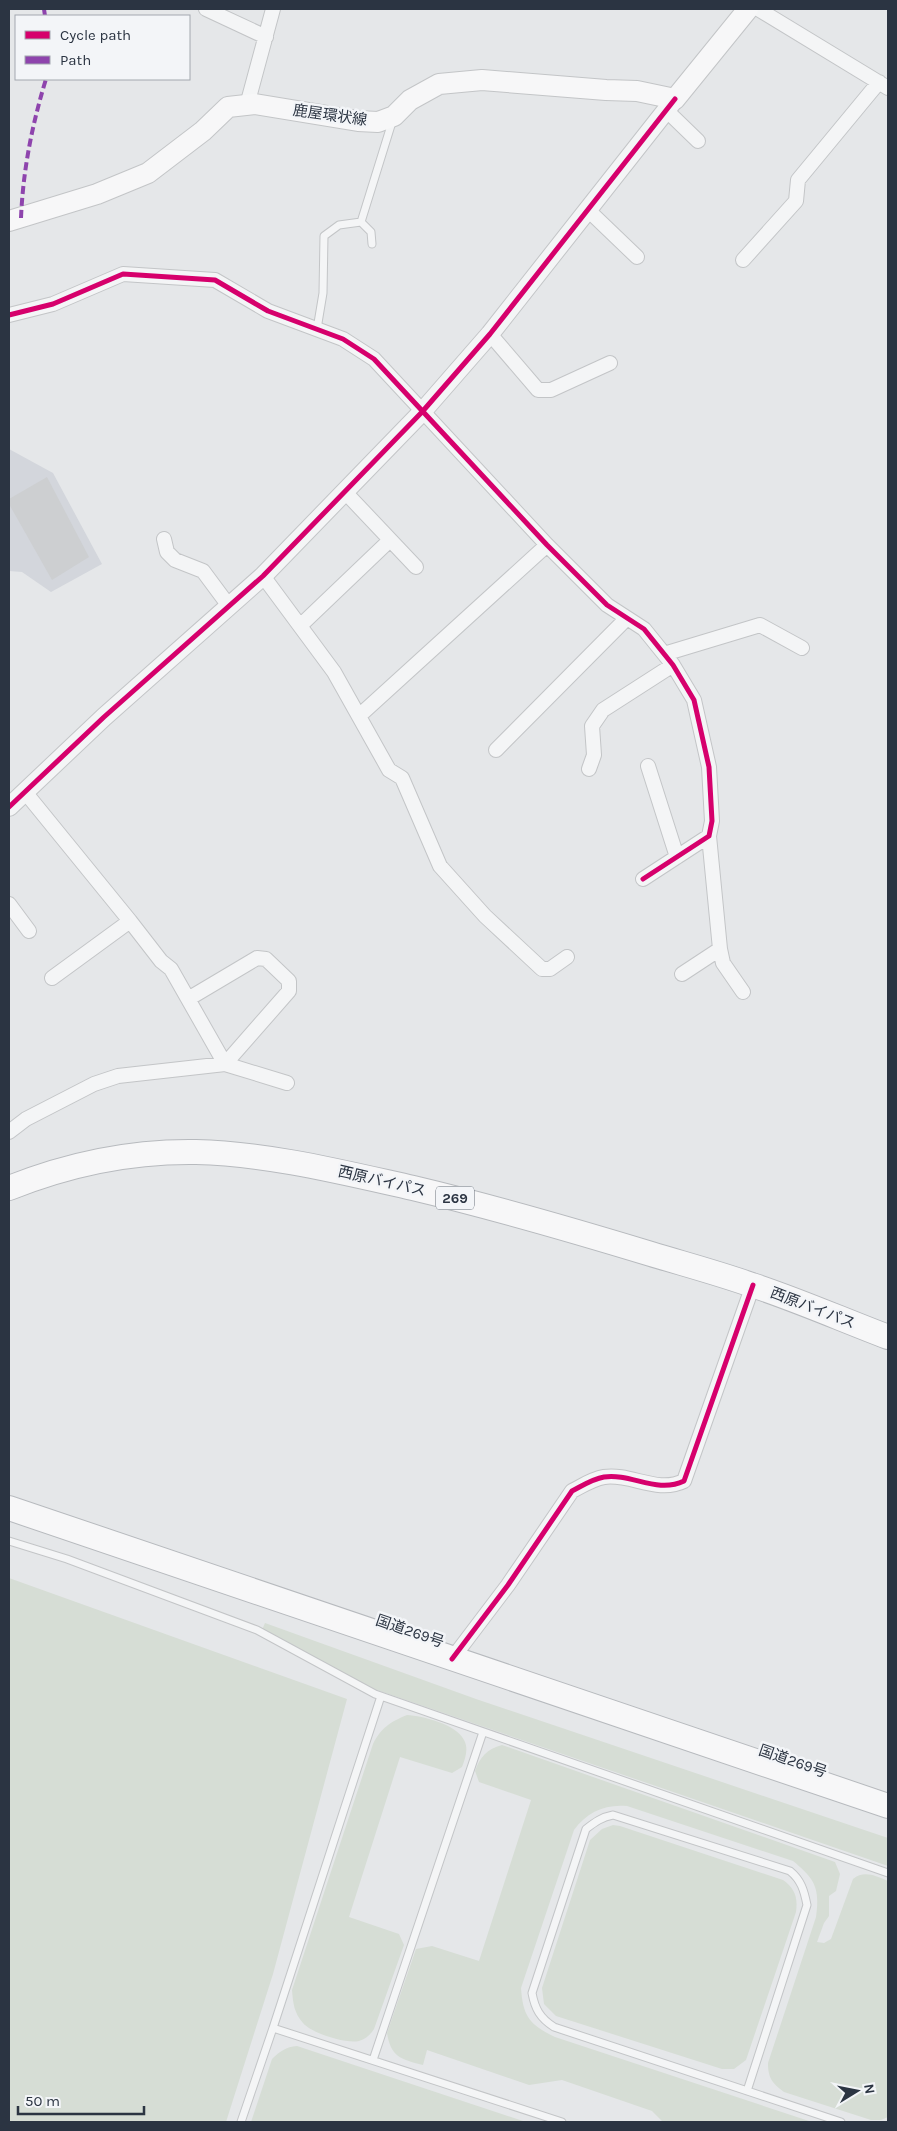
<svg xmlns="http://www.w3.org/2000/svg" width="897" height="2131" font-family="Karla,'Noto Sans JP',sans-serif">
  <rect width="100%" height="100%" fill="#e5e7e9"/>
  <!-- built -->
  <path fill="#d3d6dc" d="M9,449L53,473L102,564L51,592L22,572L9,571Z"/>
  <!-- green -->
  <path fill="#d6ddd5" d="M9,1578L347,1699L273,1974L226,2122H9Z
    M265,1623L476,1699L888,1838V1866L371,1688L262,1630Z
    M407,1715C423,1716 456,1724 464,1740C469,1749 465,1759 462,1767L452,1773L400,1757L349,1917L399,1934L404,1945L374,2029C370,2035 366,2039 359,2041C346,2044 311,2033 303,2023C294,2013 293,2003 292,1990L373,1744C381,1728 390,1722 407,1715Z
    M502,1745L835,1862L840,1874L836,1891L829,1896V1916L824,1923L817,1942L824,1943L831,1939L853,1879C864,1870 876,1876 888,1881V2117L881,2120H871L784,2092C772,2083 768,2078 768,2063L816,1917C820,1888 815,1879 793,1861L627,1806C605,1804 587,1812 574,1830L521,1988C523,2017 530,2025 555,2037L812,2122H663L652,2111L562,2080L529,2085L427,2050L423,2065C400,2059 391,2057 387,2033L416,1949L432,1946L479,1961L531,1800L479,1782L475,1771C480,1757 487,1749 502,1745Z
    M613,1825L620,1826L783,1880C795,1888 798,1898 796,1912L746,2060L734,2069H722L556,2016L544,2004L542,1988L590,1840L602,1829Z
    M297,2046L526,2122H251L272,2059C280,2051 286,2047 297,2046Z"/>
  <!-- building -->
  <path fill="#cdcfd1" d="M47,477L89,557L52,580L9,504V499Z"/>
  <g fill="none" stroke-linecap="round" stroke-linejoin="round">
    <!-- service casing -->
    <g stroke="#c3c5c7" stroke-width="9">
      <path id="service" d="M361,222L371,232L372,244
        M317,329L323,293L324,236L339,225L361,222L393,119
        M9,1541L67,1559L257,1630L375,1694L888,1873
        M381,1696L273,2028L562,2122
        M373,2060L483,1732
        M747,2091L807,1905C804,1890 801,1880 790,1871L613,1815C602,1817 595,1822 586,1829L532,1993C535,2009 540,2018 554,2027L841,2122
        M241,2122L273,2028"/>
    </g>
    <!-- minor casing -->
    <g stroke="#c3c5c7" stroke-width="16">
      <path id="minor" d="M206,9L266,37
        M758,9L888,88
        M247,105L273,9
        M666,110L698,141
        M588,210L637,257
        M743,260L796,201L798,180L879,82
        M9,315L53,304L123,274L215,280L268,311L343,339L374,359L547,545L607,605L644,629L673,665L694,700L709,767L712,821L709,836L643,879
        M490,334L538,390H551L610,363
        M345,492L416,567
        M164,539L167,552L175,560L203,571L229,606
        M263,576L334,672L389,770L402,778L440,866L485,916L542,969H550L567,957
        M300,626L390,540
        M664,654L760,625L802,648
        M359,716L547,545
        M496,750L627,618
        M648,766L677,857
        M589,769L594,755L592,726L603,710L673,665
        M25,792L130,921L52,978
        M9,904L29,931
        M130,921L161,961L171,969L225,1064L289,991V981L266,959L257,958L188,999
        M720,949L723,963L743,992
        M682,974L720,949L709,836
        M9,1132L26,1119L94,1084L118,1076L225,1064L287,1083
        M452,1659L508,1585L572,1491C582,1486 592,1479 604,1477C631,1473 657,1494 684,1481L753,1285"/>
    </g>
    <!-- tertiary casing -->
    <g stroke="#c3c5c7" stroke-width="20">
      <path id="tertiary" d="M9,807L104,717L263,576L422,412L490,334L675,99"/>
    </g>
    <!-- secondary casing -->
    <g stroke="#c3c5c7" stroke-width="22">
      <path id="secondary" d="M9,221L97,194L148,173L203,131L228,107L255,104L358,121L378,122L394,116L410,100L439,84L482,80L606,90L637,91L675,99L748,9"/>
    </g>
    <!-- trunk casing -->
    <g stroke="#b7babe" stroke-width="26">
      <path id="trunk" d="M9,1188C69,1164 132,1151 196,1152C270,1154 341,1172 413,1188C493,1207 572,1230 651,1254C684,1264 718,1273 752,1285C798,1300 843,1320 888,1337
        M9,1508L888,1806"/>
    </g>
    <!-- service -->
    <use href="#service" stroke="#f4f5f6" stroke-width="7"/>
    <!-- minor -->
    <use href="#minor" stroke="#f4f5f6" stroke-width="14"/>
    <!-- tertiary -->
    <use href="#tertiary" stroke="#f4f5f6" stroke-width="18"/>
    <!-- secondary -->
    <use href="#secondary" stroke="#f7f7f8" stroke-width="20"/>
    <!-- trunk -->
    <use href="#trunk" stroke="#f7f7f8" stroke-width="24"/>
    <!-- quiet -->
    <path stroke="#8e44ad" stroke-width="4" stroke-dasharray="8 4" stroke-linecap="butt" d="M44,9L45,16
      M21,218C23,170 32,125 46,79"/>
    <!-- cycleway casing -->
    <g stroke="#f3f5f8" stroke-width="8">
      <path id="cycleway" d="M9,315L53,304L123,274L215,280L268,311L343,339L374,359L547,545L607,605L644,629L673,665L694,700L709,767L712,821L709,836L643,879
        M9,807L104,717L263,576L422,412L490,334L675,99
        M452,1659L508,1585L572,1491C582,1486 592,1479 604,1477C631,1473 657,1494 684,1481L753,1285"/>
    </g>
    <!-- cycleway -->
    <use href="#cycleway" stroke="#d6006c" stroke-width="5"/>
  </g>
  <g text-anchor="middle" stroke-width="5" stroke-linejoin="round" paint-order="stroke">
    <!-- shield labels -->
    <rect fill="#f3f5f8" stroke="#676e79" stroke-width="1" x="436" y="1186.5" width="38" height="23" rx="4"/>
    <g font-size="14" font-weight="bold" fill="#2b3442">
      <text x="455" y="1203">269</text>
    </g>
    <!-- street labels -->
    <g font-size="15" fill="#2b3442" stroke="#f3f5f8">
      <text transform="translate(330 115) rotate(8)" y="5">鹿屋環状線</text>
      <text transform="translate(382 1181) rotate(13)" y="5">西原バイパス</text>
      <text transform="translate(813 1308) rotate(21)" y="5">西原バイパス</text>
      <text transform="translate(410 1631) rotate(19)" y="5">国道269号</text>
      <text transform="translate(793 1761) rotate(19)" y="5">国道269号</text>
    </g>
  </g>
  <!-- border -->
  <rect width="897" height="2131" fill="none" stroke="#2b3442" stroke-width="20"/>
  <!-- legend -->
  <rect x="15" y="15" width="175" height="65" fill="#f3f5f8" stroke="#a3a8af"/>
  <rect x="25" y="31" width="25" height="8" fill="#d6006c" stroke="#a3a8af"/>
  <text x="60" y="40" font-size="15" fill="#2b3442">Cycle path</text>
  <rect x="25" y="56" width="25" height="8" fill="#8e44ad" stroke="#a3a8af"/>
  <text x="60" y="65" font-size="15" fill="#2b3442">Path</text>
  <!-- north arrow -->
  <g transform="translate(857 2091) rotate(80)" stroke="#f3f5f8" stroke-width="4" paint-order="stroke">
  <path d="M0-4L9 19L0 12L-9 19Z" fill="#2b3442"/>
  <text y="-8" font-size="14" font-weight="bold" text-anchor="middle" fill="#2b3442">N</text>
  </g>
  <!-- scale -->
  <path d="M18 2106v8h126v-8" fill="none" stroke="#2b3442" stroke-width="2.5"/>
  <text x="25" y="2106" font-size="15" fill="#2b3442" stroke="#f3f5f8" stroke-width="4" paint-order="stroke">50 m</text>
</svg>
